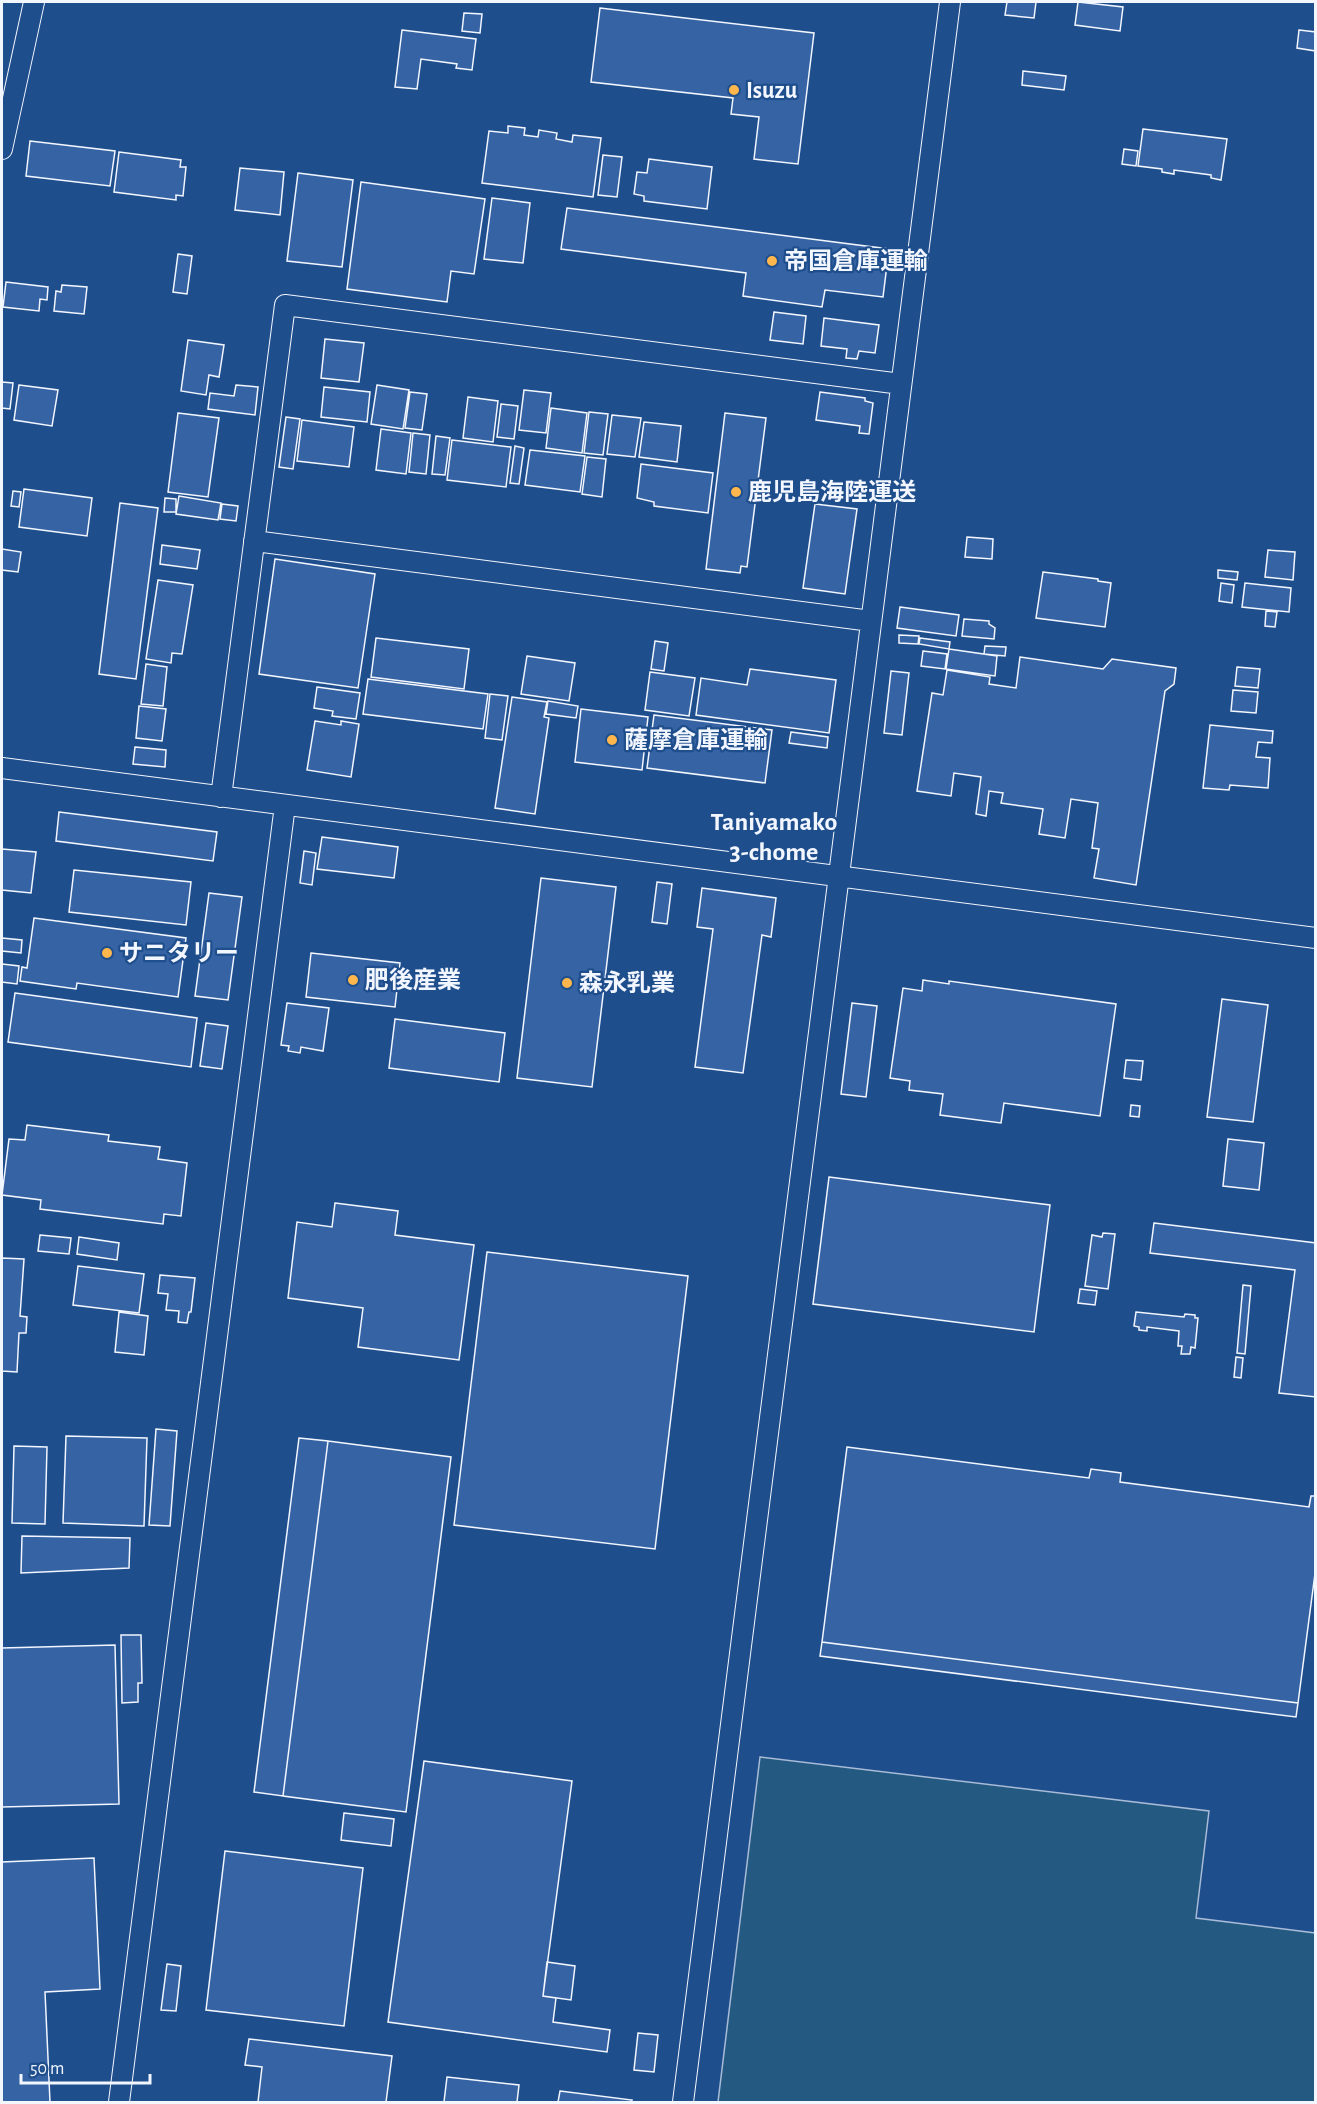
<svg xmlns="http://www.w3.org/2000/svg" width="1317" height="2104" font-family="'Alegreya Sans','Noto Sans JP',sans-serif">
  <rect width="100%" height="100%" fill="#1f4e8c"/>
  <!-- green -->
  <path fill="#245a82" stroke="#a8bbd7" stroke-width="1.5" d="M760,1757L1209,1811L1196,1918L1315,1933V2102H718Z"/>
  <!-- building -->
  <path fill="#3563a3" stroke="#f2f6ff" stroke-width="1.5" d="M1007,2H1036L1034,18L1005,15Z
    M1078,2L1123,7L1120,31L1075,25Z
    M600,8L814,33L798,164L754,159L759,117L731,114L733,98L591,82Z
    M464,13L482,14L480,33L462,31Z
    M402,30L476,39L472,70L456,68L457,64L421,59L417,89L395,87Z
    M1299,30L1316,32V51L1297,48Z
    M1023,71L1066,76L1064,90L1022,85Z
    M508,126L525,128L524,135L538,137L539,130L557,133L556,139L572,142L573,135L601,138L593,197L482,183L489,131L508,133Z
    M1143,129L1227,139L1221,180L1211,178V175L1174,170V174L1162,172V169L1138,166Z
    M30,141L115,151L110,186L26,176Z
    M1124,149L1138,151L1136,166L1122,164Z
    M119,152L181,160L180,167H186L183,196L176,195V200L114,192Z
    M603,155L622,157L617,197L598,195Z
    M649,159L712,167L707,209L644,201V196L634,194L637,172L647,173Z
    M240,168L284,172L280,215L235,210Z
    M298,173L353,180L342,267L287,261Z
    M361,182L485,199L474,274L451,271L447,302L347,289Z
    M492,198L530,203L523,263L484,259Z
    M567,208L889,249L883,297L825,290L822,307L743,296L746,273L561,249Z
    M178,254L192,256L187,294L173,292Z
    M6,282L48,287L47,300L40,299L39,311L3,307Z
    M62,285L87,287L84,314L54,311L56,291L61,292Z
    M774,312L806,316L803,344L770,340Z
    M824,318L879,325L875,353L859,351L857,359L846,358L847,349L821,346Z
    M325,339L364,343L359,382L321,378Z
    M188,340L224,345L219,377L209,375L206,395L181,391Z
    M2,382L13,383L10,409L2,408Z
    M19,385L58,390L52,426L14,420Z
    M236,385L258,387L255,415L208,409L210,393L234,396Z
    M377,385L409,390L403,429L371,424Z
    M324,387L370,392L367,422L321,417Z
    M524,390L551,393L546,433L519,430Z
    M410,392L427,394L422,430L405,428Z
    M820,392L865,398V401L873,403L869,434L859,433L860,426L816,420Z
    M468,397L498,401L493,442L463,438Z
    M501,404L518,406L514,439L497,437Z
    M551,408L587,413L582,453L546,448Z
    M589,412L608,414L603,455L584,453Z
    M178,413L219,418L208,497L168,492Z
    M725,413L766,418L747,567L741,566L740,573L706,569Z
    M612,415L641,418L635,457L607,454Z
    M286,417L300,419L293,469L279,467Z
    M302,420L354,427L349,467L297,461Z
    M644,422L681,426L677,462L639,457Z
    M381,429L411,433L406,474L376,470Z
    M413,433L430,435L426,474L409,472Z
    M436,436L450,438L445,475L432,474Z
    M452,440L511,447L506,487L447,480Z
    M515,446L524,448L519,484L510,483Z
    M530,450L585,456L580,492L525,485Z
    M587,457L606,459L602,497L582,494Z
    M641,464L713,473L708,513L654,506V502L637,498Z
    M24,489L92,498L87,536L19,527Z
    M13,491L21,492L19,507L11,506Z
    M179,496L221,503L218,520L176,514Z
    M165,498L176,499V512H164Z
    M120,503L158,508L136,679L99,674Z
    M222,504L238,506L236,521L220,519Z
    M815,504L857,509L845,594L803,588Z
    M967,537L993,539L992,559L965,557Z
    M162,545L200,550L197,569L160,564Z
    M2,549L21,552L18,572L2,570Z
    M1268,550L1295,552L1293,580L1265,577Z
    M275,559L375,574L358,688L259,674Z
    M1218,570L1238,572L1237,580L1218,578Z
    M1043,572L1098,579V581L1111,583L1105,627L1036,618Z
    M158,580L193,585L182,654L172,653L171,663L146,659Z
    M1221,583L1234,585L1232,603L1219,601Z
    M1245,583L1291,588L1289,612L1242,607Z
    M900,607L959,615L956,636L897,628Z
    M1266,611L1277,612L1275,627L1265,626Z
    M964,619L989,621V624L995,628L994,639L962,636Z
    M899,635L919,636L918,644L899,643Z
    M376,638L469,649L464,689L371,677Z
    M920,638L950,642L949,649L919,644Z
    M655,641L668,643L664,671L651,669Z
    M985,646L1006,647L1005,656L984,654Z
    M949,649L997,656L995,676L946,669Z
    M923,651L947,654L945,669L921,666Z
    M527,656L575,663L569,701L521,694Z
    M1020,657L1103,669L1112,659L1176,668L1174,684L1165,691L1136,885L1094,878L1099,849L1092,848L1098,803L1071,799L1065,838L1039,834L1043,809L1001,803L1003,793L989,791L986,816L976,814L981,777L954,773L951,796L917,791L932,693L943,695L947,670L990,677L989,684L1016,688Z
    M146,664L167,667L163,706L141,704Z
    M1237,667L1260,669L1258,688L1235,686Z
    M750,669L836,680L829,733L696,715L701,678L747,685Z
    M891,671L909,673L902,735L884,733Z
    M650,672L695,678L689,716L645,710Z
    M368,679L488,694L483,729L363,714Z
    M317,687L360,693L356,719L332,716L333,711L314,708Z
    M1233,690L1258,692L1256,713L1231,711Z
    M490,694L508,696L502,740L485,738Z
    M512,697L547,702L544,717L549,718L535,814L495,808Z
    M548,701L578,706L576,718L546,714Z
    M139,706L166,709L162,741L136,738Z
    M581,709L648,717L642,770L575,762Z
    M654,715L772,730L765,783L647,768Z
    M315,721L341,725V721L359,724L351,777L307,770Z
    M1210,725L1273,731L1272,743L1258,742L1256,757L1270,758L1268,788L1230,785L1229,790L1203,788Z
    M791,732L828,737L827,748L789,743Z
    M135,747L166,750L165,767L133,764Z
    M59,812L217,832L213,861L56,841Z
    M322,837L398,847L394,878L317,869Z
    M2,849L36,852L31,893L2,890Z
    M304,851L316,853L312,885L300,883Z
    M74,870L191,882L186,925L69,912Z
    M541,878L616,887L592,1087L517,1078Z
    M657,882L672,884L667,924L652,922Z
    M702,888L776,898L771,937L762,935L743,1073L695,1067L713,929L697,927Z
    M209,893L242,897L228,1000L195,996Z
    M34,918L186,938L178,997L77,983L76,989L20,981L22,967L27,968Z
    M2,938L22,940L21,953L2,951Z
    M311,953L400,963L395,1007L306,997Z
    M2,964L19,966L17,984L2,982Z
    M923,980L949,984V981L1116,1004L1100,1116L1004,1103L1001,1123L940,1115L943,1094L909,1090L910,1081L890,1078L903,988L922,991Z
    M15,993L197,1018L191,1067L8,1042Z
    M1222,999L1268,1005L1253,1122L1207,1117Z
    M287,1003L329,1008L323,1051L301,1047L300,1053L288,1051L289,1046L281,1045Z
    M852,1003L877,1006L866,1097L841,1094Z
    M395,1019L505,1033L499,1082L389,1068Z
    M206,1023L228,1026L222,1069L200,1066Z
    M1126,1060L1143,1061L1141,1080L1124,1078Z
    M1131,1105L1140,1106L1139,1117L1130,1116Z
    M27,1125L109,1135L108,1141L160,1147L158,1159L187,1163L181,1216L164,1214L163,1224L40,1209L41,1200L2,1195L9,1139L25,1140Z
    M1228,1139L1264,1143L1259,1190L1223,1186Z
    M829,1177L1050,1205L1034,1332L813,1304Z
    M335,1203L398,1211L395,1235L474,1245L459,1360L358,1347L363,1308L288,1298L297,1222L332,1227Z
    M1154,1223L1316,1243V1397L1279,1393L1295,1270L1150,1253Z
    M1103,1233L1115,1234L1108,1289L1085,1286L1092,1235L1102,1237Z
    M40,1235L71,1238L69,1254L38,1251Z
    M79,1237L119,1243L117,1260L77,1254Z
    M487,1252L688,1276L655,1549L454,1525Z
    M2,1258L24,1259L20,1316L27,1317L26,1333H19L17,1372L2,1371Z
    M78,1266L144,1274L139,1313L73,1305Z
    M160,1275L195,1278L191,1312H189L187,1323L178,1322L179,1311L166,1310L168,1294L158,1293Z
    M1243,1285L1251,1286L1245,1354L1237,1353Z
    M1080,1289L1097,1291L1095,1305L1078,1303Z
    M119,1312L148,1316L144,1355L115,1352Z
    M1136,1312L1184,1317L1185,1314L1195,1315V1318H1198L1195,1348L1191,1347L1190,1354H1181L1182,1346H1178L1179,1331L1147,1327V1331L1139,1330V1327L1134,1326Z
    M1236,1357L1243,1358L1241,1378L1234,1377Z
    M156,1429L177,1431L170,1526L149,1525Z
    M66,1436L147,1438L144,1526L63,1523Z
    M299,1438L328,1441L283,1796L254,1792Z
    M328,1441L451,1457L406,1812L283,1796Z
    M14,1446L47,1447L45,1524L12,1523Z
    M847,1447L1089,1478L1091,1469L1121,1473L1120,1482L1309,1507L1311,1496H1316V1566L1298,1703L822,1642Z
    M22,1536L130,1538L129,1568L21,1573Z
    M121,1635H141L142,1683H138V1702L122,1703Z
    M822,1642L1298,1703L1296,1717L820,1656Z
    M115,1645L119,1804L2,1807V1648Z
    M424,1761L572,1781L543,1996L556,1998L553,2022L610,2030L607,2052L388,2022Z
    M344,1813L394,1819L391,1846L341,1840Z
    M225,1851L363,1868L344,2026L206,2010Z
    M94,1858L100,1989L45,1992L50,2102H2V1862Z
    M547,1962L575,1966L571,2000L543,1996Z
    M167,1964L181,1966L176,2011L161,2010Z
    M638,2033L658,2035L654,2072L634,2070Z
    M249,2039L392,2056L386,2102H258L262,2067L245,2065Z
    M447,2077L519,2085L517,2102H444Z
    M560,2091L632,2100L631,2102H558Z"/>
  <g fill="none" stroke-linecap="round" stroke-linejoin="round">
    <!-- minor casing -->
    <g stroke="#f2f6ff" stroke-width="22">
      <path id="minor" d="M2,149L34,2
        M254,541L871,621
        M2,768L1316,938
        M221,797L285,305L901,384
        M119,2102L285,805
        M683,2102L950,2"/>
    </g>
    <!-- minor -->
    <use href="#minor" stroke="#1f4e8c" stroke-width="20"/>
  </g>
  <!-- markers -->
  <g fill="#ffb74d" stroke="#1f4e8c" stroke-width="2">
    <circle cx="734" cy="90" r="6"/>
    <circle cx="772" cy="261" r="6"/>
    <circle cx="736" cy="492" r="6"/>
    <circle cx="612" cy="740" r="6"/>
    <circle cx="107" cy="953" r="6"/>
    <circle cx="353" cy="980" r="6"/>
    <circle cx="567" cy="983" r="6"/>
  </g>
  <g text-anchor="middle" stroke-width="4.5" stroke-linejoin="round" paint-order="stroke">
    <!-- poi labels -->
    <g font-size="24" font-weight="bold" fill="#f2f6ff" stroke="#1f4e8c" text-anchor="start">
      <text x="746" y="98">Isuzu</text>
      <text x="784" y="269">帝国倉庫運輸</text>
      <text x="748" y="500">鹿児島海陸運送</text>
      <text x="624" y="748">薩摩倉庫運輸</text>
      <text x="119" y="961">サニタリー</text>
      <text x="365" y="988">肥後産業</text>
      <text x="579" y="991">森永乳業</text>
    </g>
    <!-- neighbourhood labels -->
    <g font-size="26" font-weight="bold" fill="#f2f6ff" stroke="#1f4e8c">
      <text x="774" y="830">Taniyamako<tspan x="774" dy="30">3-chome</tspan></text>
    </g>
  </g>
  <!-- border -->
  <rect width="1317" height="2104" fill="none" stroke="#f2f6ff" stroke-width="6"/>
  <!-- scale -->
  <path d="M21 2074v9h129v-9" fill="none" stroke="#f2f6ff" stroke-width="3"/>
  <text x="30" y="2074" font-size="18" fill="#f2f6ff" stroke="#1f4e8c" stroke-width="4.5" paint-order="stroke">50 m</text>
</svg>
